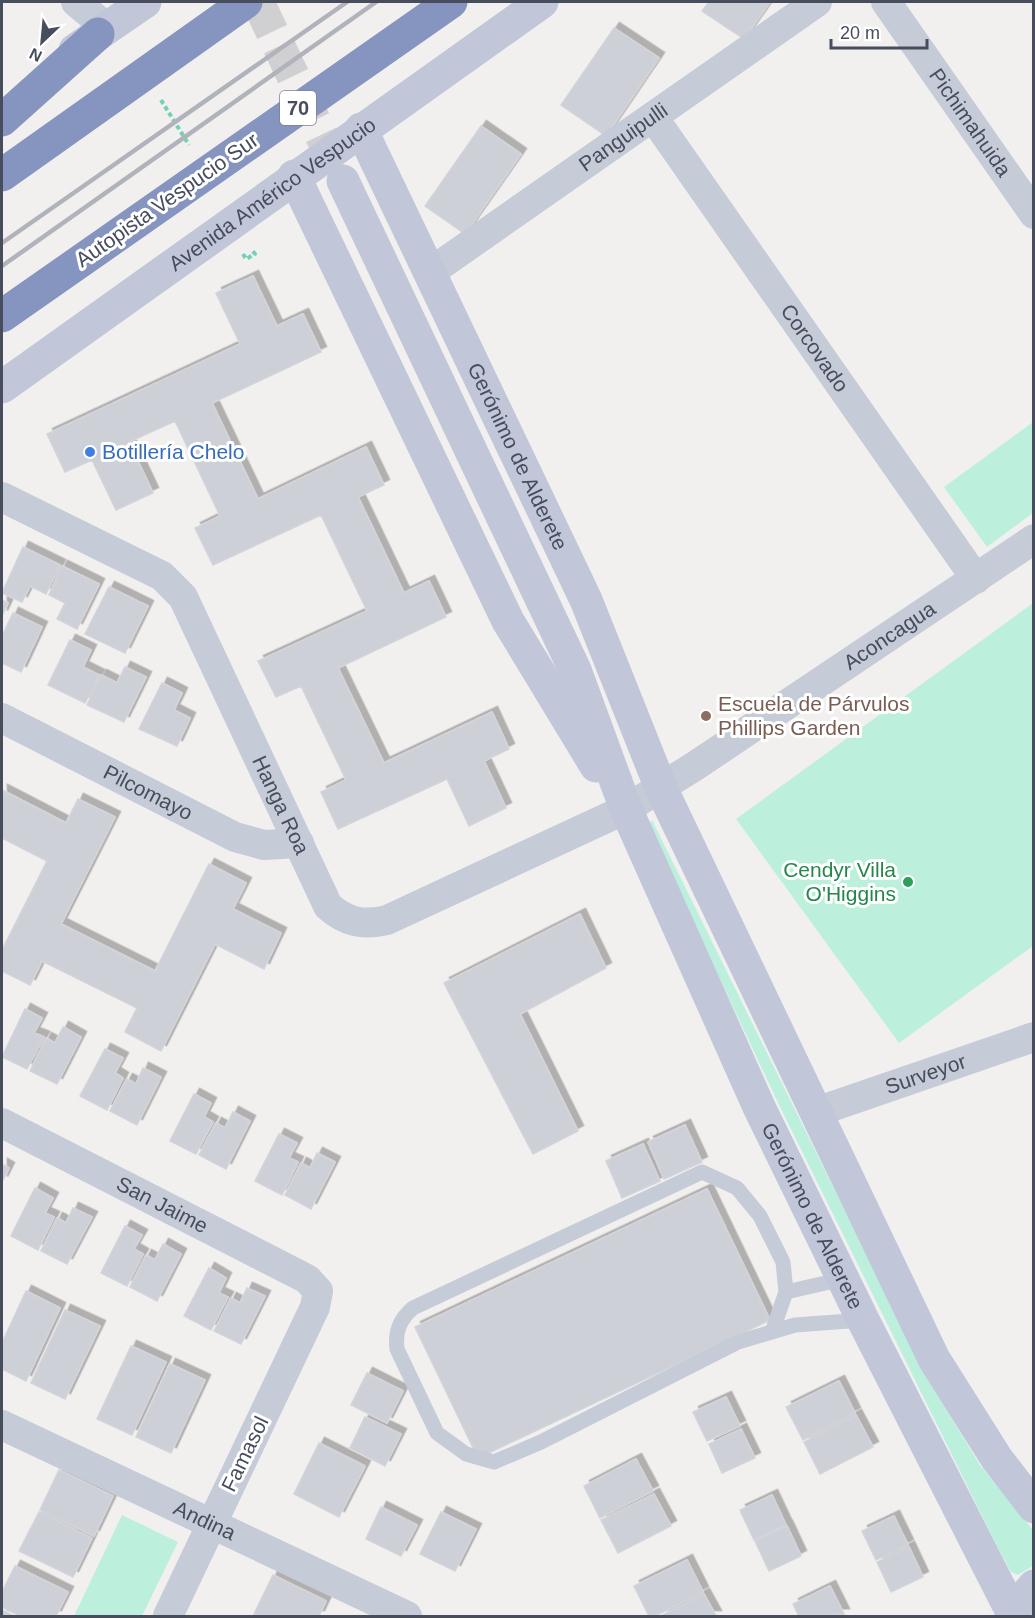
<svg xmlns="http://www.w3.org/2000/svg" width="1035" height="1618" font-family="Helvetica,sans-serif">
  <defs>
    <filter id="shadow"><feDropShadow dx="5.5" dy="-5.5" stdDeviation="0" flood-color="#0004"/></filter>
  </defs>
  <rect width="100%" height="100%" fill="#f2f0ef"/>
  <!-- green -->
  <path fill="#bdf0dc" d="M1033,422V513L987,547L944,487Z
    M1033,603V946L899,1043L736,819Z
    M652,820L929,1381L980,1465L1033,1530V1566L1018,1575L1011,1572L996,1544L780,1107L648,826Z
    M122,1515L178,1542L142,1616H74Z"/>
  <!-- building -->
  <path fill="#ced0d7" stroke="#d3d4db" stroke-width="1.5" filter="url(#shadow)" d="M709,2H770L744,39L702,11Z
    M614,28L659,58L606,136L561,105Z
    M481,126L521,154L465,234L425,206Z
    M253,276L277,326L303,314L321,352L212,403L258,499L366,447L384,485L358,497L404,593L429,581L446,617L338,668L384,763L492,712L509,749L484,761L506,808L469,826L447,779L338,829L321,792L346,780L301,686L276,697L258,661L367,611L321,515L213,565L195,528L220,516L175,421L129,442L153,493L116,510L92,460L65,472L47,434L240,344L216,293Z
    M23,547L60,565L46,594L30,586L22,602L2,593Z
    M62,566L99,584L77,629L57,619L65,603L49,595Z
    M109,587L148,606L125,653L85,634Z
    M2,600L8,603L2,616Z
    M13,613L42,627L21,672L2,663V636Z
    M70,640L91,650L83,667L99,675L85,703L48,685Z
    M125,667L146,677L124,722L87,705L101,675L117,683Z
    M162,683L182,693L174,710L190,718L177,746L139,729Z
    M2,790L66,823L78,799L115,817L61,924L155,971L209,864L246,883L233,909L281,933L264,969L215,944L161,1051L125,1032L137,1008L42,961L30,985L2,971V950L47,861L2,838Z
    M580,914L606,968L520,1014L578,1131L533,1154L444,983Z
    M25,1009L42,1018L34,1033L44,1037L27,1069L2,1057Z
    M63,1027L81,1037L57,1084L30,1071L46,1038L55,1043Z
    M105,1049L123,1058L115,1073L123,1078L107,1110L80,1096Z
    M143,1068L161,1077L137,1125L110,1111L127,1079L136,1084Z
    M194,1094L211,1103L204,1117L213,1122L196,1154L170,1141Z
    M233,1112L250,1121L226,1169L199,1155L216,1123L225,1128Z
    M685,1125L702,1162L664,1179L648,1142Z
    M279,1134L297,1143L289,1158L298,1162L282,1195L255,1181Z
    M643,1144L660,1181L622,1198L606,1161Z
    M317,1153L335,1162L311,1209L285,1195L301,1163L310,1168Z
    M2,1164L9,1168L2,1182Z
    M35,1188L53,1198L45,1213L54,1217L38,1250L11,1236Z
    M707,1189L770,1320L478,1458L415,1327Z
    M73,1208L92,1217L67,1264L41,1251L57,1218L66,1223Z
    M125,1226L142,1235L134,1249L143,1254L127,1286L101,1273Z
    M163,1244L181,1254L157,1301L130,1287L146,1255L155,1260Z
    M209,1268L226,1278L219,1293L228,1297L211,1330L184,1316Z
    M247,1288L265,1296L241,1344L214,1331L231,1298L240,1303Z
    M26,1291L60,1308L26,1381L2,1369V1343Z
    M65,1310L100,1326L65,1399L31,1383Z
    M131,1346L166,1362L132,1435L97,1419Z
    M170,1364L205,1380L171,1453L136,1437Z
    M367,1373L403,1391L387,1423L351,1405Z
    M839,1381L855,1413L803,1440L786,1407Z
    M726,1397L740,1426L707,1441L693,1412Z
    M856,1415L873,1447L820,1474L804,1442Z
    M365,1417L401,1434L385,1466L350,1448Z
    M741,1429L755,1458L722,1473L709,1444Z
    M319,1443L365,1466L339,1517L294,1494Z
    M636,1459L653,1491L600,1518L584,1486Z
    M59,1470L113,1496L94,1536L40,1510Z
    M654,1494L671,1526L618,1553L601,1520Z
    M772,1495L786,1525L754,1540L740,1510Z
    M381,1507L417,1525L401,1556L366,1539Z
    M39,1512L92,1538L73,1577L19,1551Z
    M441,1512L476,1529L455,1571L420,1554Z
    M894,1516L908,1545L876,1560L862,1531Z
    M787,1526L801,1556L769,1571L755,1541Z
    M909,1547L923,1577L891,1592L877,1562Z
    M687,1560L703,1592L655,1616H649L634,1586Z
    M15,1566L68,1592L56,1616H20L2,1607V1592Z
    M273,1575L326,1601L319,1616H259L254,1614Z
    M830,1586L844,1614L799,1616L793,1604Z
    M704,1594L716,1616H661Z
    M2,1610L14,1616H2Z"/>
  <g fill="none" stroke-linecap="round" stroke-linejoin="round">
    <!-- secondary-tunnel -->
    <path stroke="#d0cfd2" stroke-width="33" stroke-dasharray="33 16" stroke-linecap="butt" d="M258,2L342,179"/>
    <!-- path -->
    <path stroke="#73d0b7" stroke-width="4" stroke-dasharray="4.5 3" stroke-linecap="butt" d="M161,100L189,145
      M243,254L246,259L255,254L251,249"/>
    <!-- lane -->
    <path stroke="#c5cbd7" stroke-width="15" d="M786,1292L843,1279
      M772,1332L786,1292L783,1262L760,1216L737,1188L702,1172L413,1308C399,1320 395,1332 397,1349L437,1433L466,1454L494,1462L541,1442L738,1342L795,1325L863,1320"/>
    <!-- street -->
    <g stroke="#c5cbd7" stroke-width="30">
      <path d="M76,2L107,28"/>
      <path id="s1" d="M886,2L1034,214"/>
      <path id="s2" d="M653,117L976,579"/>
      <path id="s3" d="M429,273L817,2"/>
      <path id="s4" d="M2,497L162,576L183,597L328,906C346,922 363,926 387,920L626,809L695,766L1034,539"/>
      <path id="s5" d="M2,718L235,837L264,845L299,843"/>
      <path id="s6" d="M816,1112L1034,1037"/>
      <path id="s7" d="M2,1123L307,1279L318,1291L315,1307L168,1616"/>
      <path id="s8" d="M2,1425L407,1616"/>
    </g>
    <!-- secondary -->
    <g stroke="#c1c7d9" stroke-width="33">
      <path d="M75,50L145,2"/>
      <path id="s9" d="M361,129L586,600L661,788L934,1359L997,1459L1034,1507"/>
      <path d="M294,176L508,621L596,766"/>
      <path id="s10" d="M343,181L575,670L626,809L759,1107L863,1320L1014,1616"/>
      <path id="s11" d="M2,387L542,2"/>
      <path d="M1012,1612L1034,1586"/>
    </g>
    <!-- highway -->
    <path stroke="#8695bf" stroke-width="33" d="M2,120L98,34
      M2,175L246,2
      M2,316L451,2"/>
    <!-- rail -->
    <path stroke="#b1b3ba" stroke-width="4.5" d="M2,243L347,2
      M2,266L376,2"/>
  </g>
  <!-- markers -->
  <circle fill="#3f7fe0" stroke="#fff" stroke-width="2" cx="90" cy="452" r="6"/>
  <circle fill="#8d6e63" stroke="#fff" stroke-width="2" cx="706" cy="716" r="6"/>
  <circle fill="#2e9e5b" stroke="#fff" stroke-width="2" cx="908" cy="882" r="6"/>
  <g text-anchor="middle" stroke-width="6" stroke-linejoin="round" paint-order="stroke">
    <!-- shield labels -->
    <rect fill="#fff" stroke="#7e828e" stroke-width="1.5" x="280" y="91" width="36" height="34" rx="4.5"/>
    <g font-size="20" font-weight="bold" fill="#474d5d">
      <text x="298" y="115">70</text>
    </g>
    <!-- street labels -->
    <g font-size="21" fill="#474d5d" stroke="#fff">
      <text dy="7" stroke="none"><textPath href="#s1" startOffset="147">Pichimahuida</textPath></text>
      <text dy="7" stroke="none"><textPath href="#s3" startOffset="237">Panguipulli</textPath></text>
      <text dy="7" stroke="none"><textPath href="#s11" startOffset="332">Avenida Américo Vespucio</textPath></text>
      <text transform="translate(167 200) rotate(-35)" y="7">Autopista Vespucio Sur</text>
      <text dy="7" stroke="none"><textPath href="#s2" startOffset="282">Corcovado</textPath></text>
      <text dy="7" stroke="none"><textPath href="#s9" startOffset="363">Gerónimo de Alderete</textPath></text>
      <text dy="7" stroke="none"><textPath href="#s4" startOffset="1192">Aconcagua</textPath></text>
      <text dy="7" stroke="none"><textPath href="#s5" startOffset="164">Pilcomayo</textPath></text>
      <text dy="7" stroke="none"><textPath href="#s4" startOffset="438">Hanga Roa</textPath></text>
      <text dy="7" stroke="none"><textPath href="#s6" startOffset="116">Surveyor</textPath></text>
      <text dy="7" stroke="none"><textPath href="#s7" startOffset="180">San Jaime</textPath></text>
      <text dy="7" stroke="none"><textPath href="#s10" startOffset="1137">Gerónimo de Alderete</textPath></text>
      <text transform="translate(245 1454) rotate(-64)" y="7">Famasol</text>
      <text dy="7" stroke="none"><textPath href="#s8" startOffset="224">Andina</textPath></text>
    </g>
    <!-- shop labels -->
    <g font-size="21" fill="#366cbe" stroke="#fff" text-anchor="start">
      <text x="102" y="459">Botillería Chelo</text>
    </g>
    <!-- education labels -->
    <g font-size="21" fill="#785e54" stroke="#fff" text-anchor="start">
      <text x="718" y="711">Escuela de Párvulos<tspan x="718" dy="24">Phillips Garden</tspan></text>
    </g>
    <!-- leisure labels -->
    <g font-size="21" fill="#27864d" stroke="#fff" text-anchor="end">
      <text x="896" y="877">Cendyr Villa<tspan x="896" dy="24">O'Higgins</tspan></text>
    </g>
  </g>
  <!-- border -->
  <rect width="1035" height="1618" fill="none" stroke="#474d5d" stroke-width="6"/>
  <!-- north arrow -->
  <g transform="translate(42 42) rotate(206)" stroke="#ffffff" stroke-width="4.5" paint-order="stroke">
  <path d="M0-4.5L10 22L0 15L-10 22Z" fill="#474d5d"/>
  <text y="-9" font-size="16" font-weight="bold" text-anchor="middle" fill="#474d5d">N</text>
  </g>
  <!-- scale -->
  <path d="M831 39v9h96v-9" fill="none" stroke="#474d5d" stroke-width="3"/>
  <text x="840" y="39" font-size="18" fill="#474d5d" stroke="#ffffff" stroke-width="4.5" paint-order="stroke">20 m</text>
</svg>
